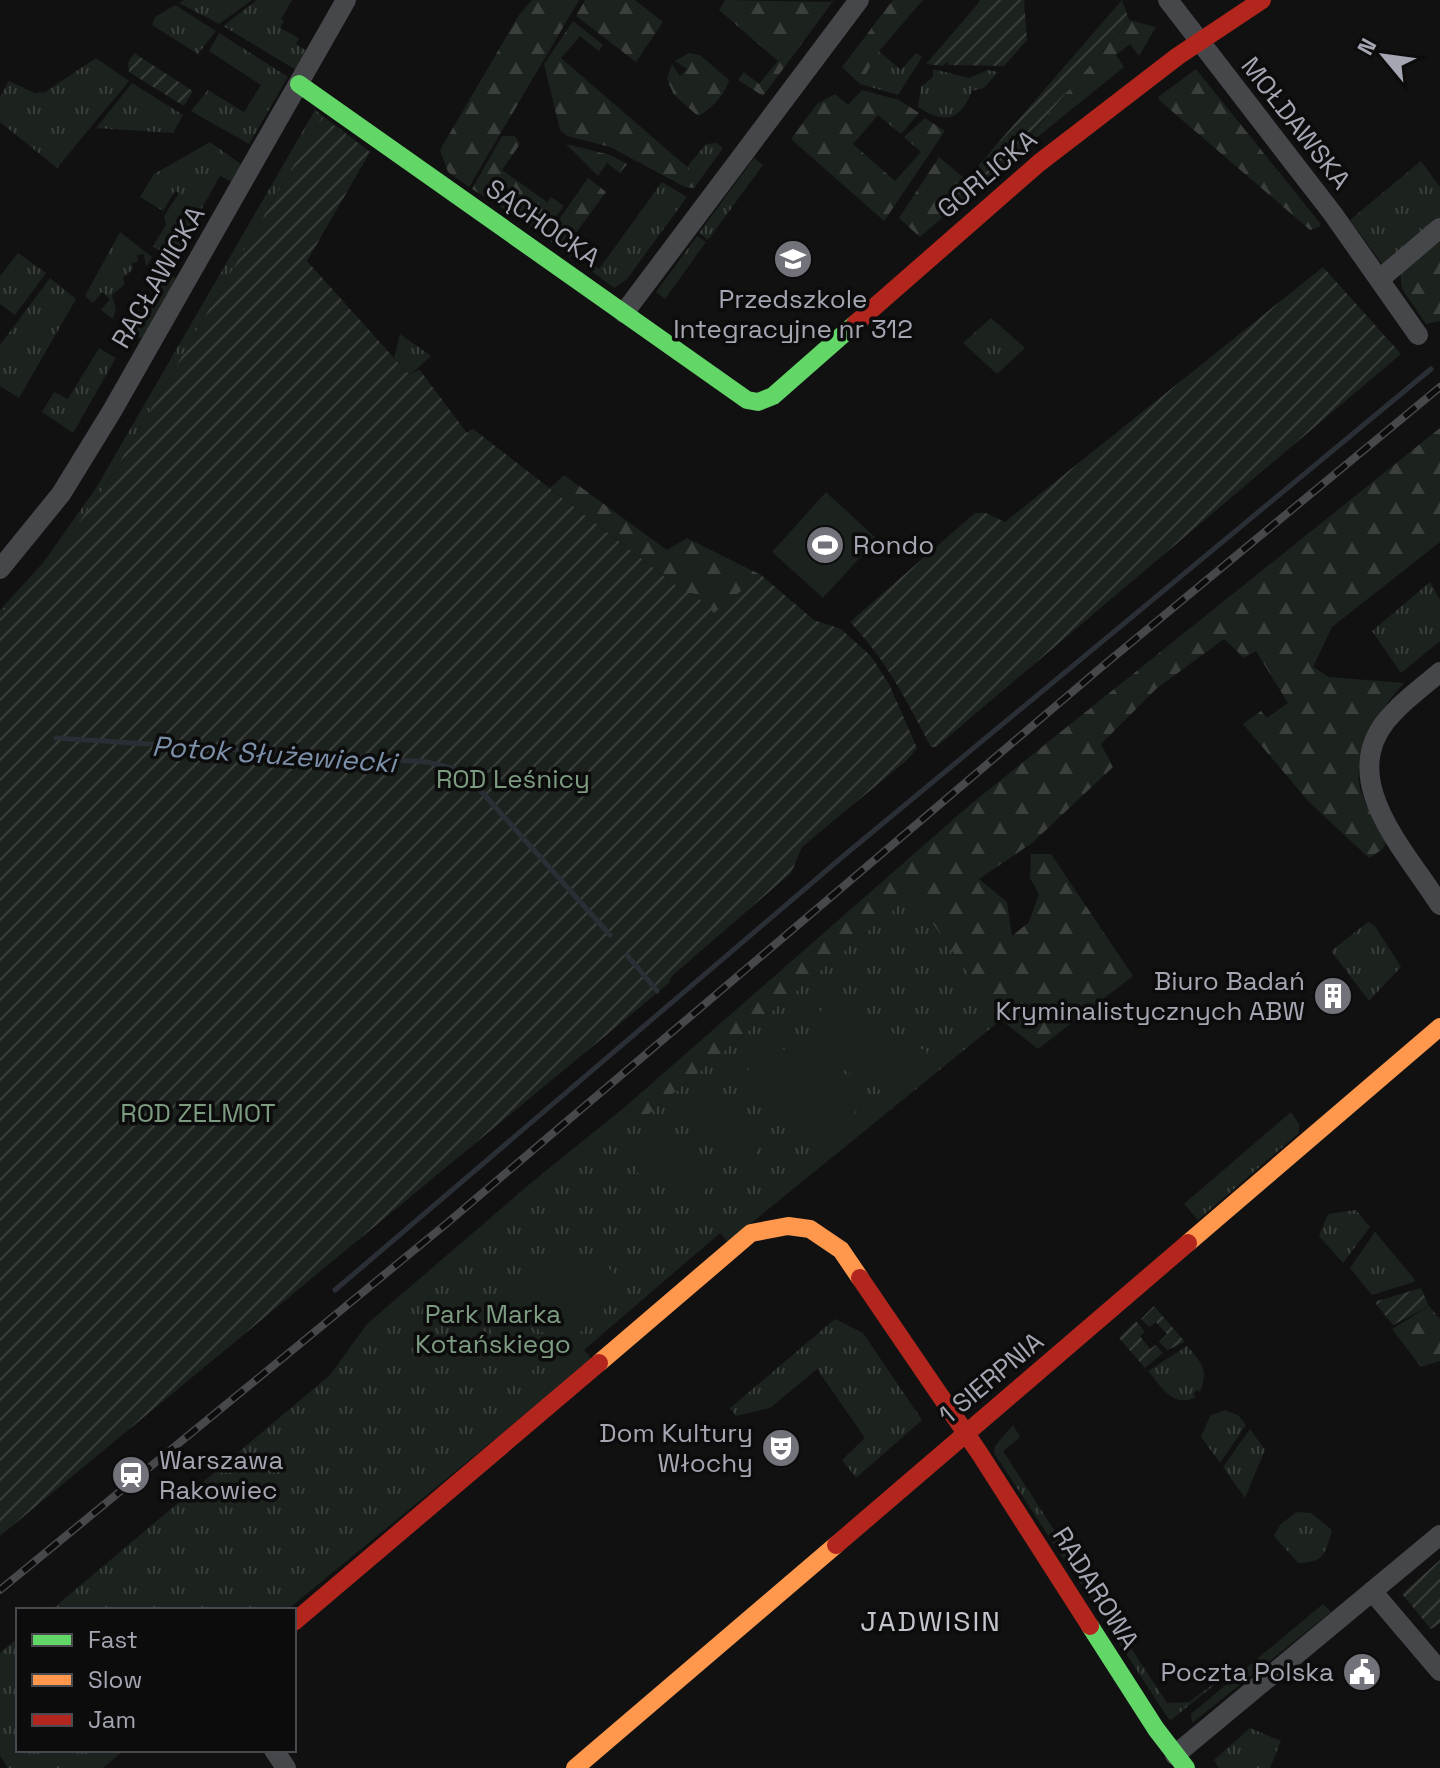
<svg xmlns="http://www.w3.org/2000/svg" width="1440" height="1768" font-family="'Space Grotesk',sans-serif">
  <defs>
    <pattern id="grass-tufts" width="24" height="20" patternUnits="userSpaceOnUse" patternTransform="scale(2)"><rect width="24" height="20" fill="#1c221d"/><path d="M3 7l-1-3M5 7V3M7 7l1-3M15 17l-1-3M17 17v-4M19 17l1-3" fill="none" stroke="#3a3f3b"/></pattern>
    <pattern id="forest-firs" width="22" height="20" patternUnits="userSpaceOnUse" patternTransform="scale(2)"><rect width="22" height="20" fill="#1c221d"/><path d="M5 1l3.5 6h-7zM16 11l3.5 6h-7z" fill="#3a3f3b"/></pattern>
    <pattern id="garden-furrows" width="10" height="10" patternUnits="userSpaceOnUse" patternTransform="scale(2)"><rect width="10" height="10" fill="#1c221d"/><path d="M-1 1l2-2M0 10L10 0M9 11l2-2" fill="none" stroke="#3a3f3b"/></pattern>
  </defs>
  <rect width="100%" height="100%" fill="#111112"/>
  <!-- grass -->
  <path fill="url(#grass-tufts)" d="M184,0H252L219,24L179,3Z
    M257,0H292L281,19L284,21L280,28L299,38L296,44L307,51L296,70L223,26Z
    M175,5L216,31L198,54L152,25L155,17Z
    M219,33L288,77L249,144L191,111L208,90L244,112L261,85L209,51Z
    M879,51L901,70L916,53L922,57L898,95L860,84Z
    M96,58L129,81L57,168L0,122V97L9,81L35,93L45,92Z
    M933,69L969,78L988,70L998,72L984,88L972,91C960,123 942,123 918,107L921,87L933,77Z
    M132,83L183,115L173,133L96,128Z
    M315,110L380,159L322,117L108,482L48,565L0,615V610L43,563L96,488Z
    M210,142L242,165L232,182L220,176L172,261L153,246L166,225L164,216L179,193L175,191L163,211L140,197L154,174Z
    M717,143L723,148L694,188L687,167L706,144Z
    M754,158L763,165L708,240L699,233Z
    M1421,161L1440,187V220L1385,268L1350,220Z
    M662,182L687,197L627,279L614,288L585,266L589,262L599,269Z
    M120,232L152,257L146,267L144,254L137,255L138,262L132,263L133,269L123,278L125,284L112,295L116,309L113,319L101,310L110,299L102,292L93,303L85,296Z
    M697,236L706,242L665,299L656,292Z
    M18,253L46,273L15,315L0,304V276Z
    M163,267L176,279L143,338L133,337L124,330L125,320L144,312L143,306L150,304L154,290L160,289L158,283L165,281L163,275L150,279L156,269Z
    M50,278L76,299L19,398L0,386V345Z
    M991,318L1025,348L997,374L963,343Z
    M400,334L431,356L410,375L394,358Z
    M99,348L116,358L73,433L42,412L54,392L68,399Z
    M1430,582L1440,600V641L1401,673L1372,631Z
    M912,894L1001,1020L728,1242L720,1233L584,1350L592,1359L287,1610H51L330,1375L367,1324L532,1182L626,1106L639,1122Z
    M1368,922L1375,926L1401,967L1369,1001L1331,951Z
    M1291,1112L1299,1124V1133L1198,1220L1184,1204Z
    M1356,1210L1370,1227L1343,1263L1319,1236L1328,1214Z
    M1375,1232L1415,1280L1414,1282L1372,1295L1350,1268Z
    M835,1319L863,1333L922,1420L856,1478L842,1460L865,1438L817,1369L770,1408L736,1416L730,1408Z
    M1187,1346C1202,1363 1209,1370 1200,1392L1197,1390L1193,1394L1196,1397C1173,1409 1161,1386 1148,1371Z
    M1225,1410L1238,1415L1246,1425L1220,1463L1201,1437L1210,1416Z
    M1013,1425L1020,1437L1003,1451L1087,1581L1080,1584L994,1453L995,1446Z
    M1250,1429L1265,1450L1245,1498L1223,1467Z
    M1296,1512L1311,1513L1332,1530C1325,1554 1324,1563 1298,1563L1274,1536L1280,1525Z
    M1091,1587L1167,1703L1189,1702L1230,1672L1171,1720L1168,1718L1087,1594Z
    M1323,1604L1331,1612L1192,1723L1191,1714Z
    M18,1638V1750H124L103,1768H8L0,1756V1653Z
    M1250,1728L1281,1741L1270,1768H1219L1214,1760Z"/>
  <!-- forest -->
  <path fill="url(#forest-firs)" d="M532,0H579L469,187L448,172L440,150L519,15Z
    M585,0H635L663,22L636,62L576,16Z
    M725,0L830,2L834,0L763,96L738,80L744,72L759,84L778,61L719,10Z
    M893,0H923L879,51L860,84L842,67Z
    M1129,20L1156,27L1139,56L1130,44L1116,55L1124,67L1009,160Z
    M573,21L603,45L599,51L580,36L561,58L687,167L694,188L685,187L610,147L567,136L560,130L544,64Z
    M689,53L700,55L729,80C727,92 710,111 698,116L674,95L667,79L672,64L680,76L687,69L675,61Z
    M1196,69L1320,223V227L1310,230L1159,100L1158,97Z
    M862,90L899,100L919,113L901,134L878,115L853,144L895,181L921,152L904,137L925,118L945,131L884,221L791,139L817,104L835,94L848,105Z
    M502,136H515L520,144L502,170L547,202L551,197L564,206L543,234L472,189Z
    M566,144L610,155L627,164L620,173L607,163L598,176Z
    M939,157L976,188L920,237L899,218Z
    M588,178L606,192L567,245L576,253L570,257L546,238Z
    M1440,236V321L1426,324L1402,289L1400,271Z
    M1440,428V542L1332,627L1313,667L1329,677L1404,683C1380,710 1355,744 1359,783C1361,801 1378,823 1387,839L1383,849L1369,858L1309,802L1243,724L1261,711L1267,718L1288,703L1256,651L1244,658L1224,639L1156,689L1101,744L1113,767L1032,843L979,879L1007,902L1012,936L1029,922L1039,894L1030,878L1031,854H1051L1133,976L1038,1049L1001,1020L912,894L639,1122L626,1106L972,803Z
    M564,475L667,550L687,538L761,575L714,614L693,593H686L550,488Z
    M1429,1306L1440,1319V1361L1421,1367L1392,1329Z"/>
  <!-- garden -->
  <path fill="url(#garden-furrows)" d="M981,0H1024L1027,40L1004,66L948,65V61L943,66L926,64Z
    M1122,0L1129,20L1009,159L979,185L973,172Z
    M134,53L193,91L184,106L129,72L128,63Z
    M322,117L370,152L307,261L403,368L410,375L419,369L467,433L473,429L686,593H693L714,613L761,575L814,620L841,629L871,656L889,684L917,748L907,760L802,847L791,873L672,976L668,984L0,1536V615L48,565L108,482Z
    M1323,267L1401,354L936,747H931C907,701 886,660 850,622L975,513H986L1005,522Z
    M1421,1288L1429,1306L1393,1325L1376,1304L1377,1301Z
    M1154,1306L1185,1342L1167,1350L1159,1342L1167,1334L1156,1322L1149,1327L1141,1319Z
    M1136,1321L1145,1332L1140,1336L1150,1349L1156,1345L1163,1353L1145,1368L1119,1338Z
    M1440,1560V1623L1431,1629L1402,1594Z"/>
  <!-- pitch -->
  <path fill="#1c221d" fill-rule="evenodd" d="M826,492L877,539L823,598L772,552Z
    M829,997L927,1052L900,1101L801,1046Z
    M765,1039L865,1094L837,1144L738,1089Z
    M707,1095L769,1129L750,1165L688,1130Z
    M655,1134L717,1169L697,1205L635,1171Z
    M579,1260C664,1270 586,1328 557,1350C543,1360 529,1375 513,1382C486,1394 438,1381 455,1344C470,1312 546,1266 579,1260ZM518,1297L524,1299C524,1319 535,1331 554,1337L555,1341C497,1424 394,1362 518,1297Z
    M512,1303L543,1346L517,1366L485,1322Z"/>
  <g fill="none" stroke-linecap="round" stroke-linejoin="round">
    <!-- stream -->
    <path stroke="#2a2f36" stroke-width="5" d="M56,738L427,762L463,771L610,935
      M627,955L657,991
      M335,1290L841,858L1431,369"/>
    <!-- street -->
    <path stroke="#46474a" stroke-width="20" d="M1168,0L1333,214L1418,335
      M1381,278L1440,228
      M624,313L859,0
      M0,569L61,494L112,411L346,0
      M1440,672C1425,685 1408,697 1394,712C1331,775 1404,848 1440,905
      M1372,1591L1440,1671
      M274,1750L286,1768
      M1175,1755L1440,1535"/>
    <!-- fast -->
    <path stroke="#63d668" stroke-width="18" d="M299,84L747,400L758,402L773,396L855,324
      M1090,1626L1156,1729L1186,1768"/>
    <!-- slow -->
    <path stroke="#ff974d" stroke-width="18" d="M1188,1243L1440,1027
      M599,1363L751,1233L788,1226L810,1229L841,1250L860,1278
      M575,1768L836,1545"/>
    <!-- jam -->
    <path stroke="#b3261e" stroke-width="18" d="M855,324L1039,163L1178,56L1262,0
      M860,1278L980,1454L1090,1626
      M836,1545L1188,1243
      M294,1622L599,1363"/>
    <!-- rail casing -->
    <g stroke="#47484b" stroke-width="8">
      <path id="rail" d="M0,1590L446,1224L1098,670L1440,387"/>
    </g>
    <!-- rail -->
    <use href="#rail" stroke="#0c0c0d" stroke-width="5" stroke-dasharray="15" stroke-linecap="butt"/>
  </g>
  <!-- icons -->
  <defs>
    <g id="school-disc" transform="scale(2)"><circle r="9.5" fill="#71727a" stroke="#0c0c0d"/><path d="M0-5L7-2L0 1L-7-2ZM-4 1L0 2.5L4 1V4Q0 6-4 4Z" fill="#fff"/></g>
    <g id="stadium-disc" transform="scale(2)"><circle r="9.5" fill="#71727a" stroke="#0c0c0d"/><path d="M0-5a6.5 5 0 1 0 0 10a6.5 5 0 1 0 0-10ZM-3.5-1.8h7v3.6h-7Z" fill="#fff"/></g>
    <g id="building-disc" transform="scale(2)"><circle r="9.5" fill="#71727a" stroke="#0c0c0d"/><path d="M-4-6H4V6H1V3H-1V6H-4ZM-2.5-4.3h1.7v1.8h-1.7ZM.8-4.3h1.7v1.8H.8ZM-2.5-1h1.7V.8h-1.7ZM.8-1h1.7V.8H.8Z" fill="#fff"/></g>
    <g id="theatre-disc" transform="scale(2)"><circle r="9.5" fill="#71727a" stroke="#0c0c0d"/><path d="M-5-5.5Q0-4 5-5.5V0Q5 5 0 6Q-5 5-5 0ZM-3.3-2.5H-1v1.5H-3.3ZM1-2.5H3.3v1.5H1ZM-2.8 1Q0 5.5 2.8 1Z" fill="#fff"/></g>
    <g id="station-disc" transform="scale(2)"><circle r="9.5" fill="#71727a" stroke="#0c0c0d"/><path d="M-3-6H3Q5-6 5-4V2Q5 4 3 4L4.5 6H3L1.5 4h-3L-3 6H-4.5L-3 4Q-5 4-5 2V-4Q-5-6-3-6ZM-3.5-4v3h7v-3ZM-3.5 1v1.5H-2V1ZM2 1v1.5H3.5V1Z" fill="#fff"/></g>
    <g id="civic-disc" transform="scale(2)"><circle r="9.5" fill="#71727a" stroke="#0c0c0d"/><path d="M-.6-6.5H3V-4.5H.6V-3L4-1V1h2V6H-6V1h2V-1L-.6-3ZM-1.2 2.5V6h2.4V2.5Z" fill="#fff"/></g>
  </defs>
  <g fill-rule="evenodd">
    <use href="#school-disc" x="793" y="259"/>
    <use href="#stadium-disc" x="825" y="545"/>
    <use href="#building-disc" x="1333" y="996"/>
    <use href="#theatre-disc" x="781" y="1448"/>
    <use href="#station-disc" x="131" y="1475"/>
    <use href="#civic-disc" x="1362" y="1672"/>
  </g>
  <g text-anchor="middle" stroke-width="7" stroke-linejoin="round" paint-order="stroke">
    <!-- street labels -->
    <g font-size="26" fill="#a4a6b2" stroke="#0c0c0d">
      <text transform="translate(1296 123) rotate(52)" y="9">MOŁDAWSKA</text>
      <text transform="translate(987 174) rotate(-40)" y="9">GORLICKA</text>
      <text transform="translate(543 223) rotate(35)" y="9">SĄCHOCKA</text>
      <text transform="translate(158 277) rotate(-60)" y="9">RACŁAWICKA</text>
      <text transform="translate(991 1378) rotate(-40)" y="9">1 SIERPNIA</text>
      <text transform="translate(1096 1588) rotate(58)" y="9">RADAROWA</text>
    </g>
    <!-- poi labels -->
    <g font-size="26" fill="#a4a6b2" stroke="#0c0c0d" text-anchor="end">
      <text x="793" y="308" text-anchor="middle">Przedszkole<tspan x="793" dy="30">Integracyjne nr 312</tspan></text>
      <text x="853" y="554" text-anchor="start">Rondo</text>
      <text x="1305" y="990">Biuro Badań<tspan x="1305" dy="30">Kryminalistycznych ABW</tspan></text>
      <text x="753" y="1442">Dom Kultury<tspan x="753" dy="30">Włochy</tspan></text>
      <text x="159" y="1469" text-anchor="start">Warszawa<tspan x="159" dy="30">Rakowiec</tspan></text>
      <text x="1334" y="1681">Poczta Polska</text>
    </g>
    <!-- park labels -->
    <g font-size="26" fill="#7c9b81" stroke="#0c0c0d">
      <text x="513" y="788">ROD Leśnicy</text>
      <text x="198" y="1122">ROD ZELMOT</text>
      <text x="493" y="1323">Park Marka<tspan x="493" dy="30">Kotańskiego</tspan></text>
    </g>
    <!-- water labels -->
    <g font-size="28" font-style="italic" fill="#7d90aa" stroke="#0c0c0d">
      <text transform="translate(274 754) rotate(4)" y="10">Potok Służewiecki</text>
    </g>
    <!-- neighbourhood labels -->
    <g font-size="28" letter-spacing="2" fill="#c4c6ce" stroke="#0c0c0d">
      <text x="931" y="1631">JADWISIN</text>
    </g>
  </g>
  <!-- legend -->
  <rect x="16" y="1608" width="280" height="144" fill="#0c0c0d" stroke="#494a4f" stroke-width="2"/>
  <rect x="32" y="1634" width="40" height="12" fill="#63d668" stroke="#494a4f" stroke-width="2"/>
  <text x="88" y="1648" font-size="24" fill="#a4a6b2">Fast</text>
  <rect x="32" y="1674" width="40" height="12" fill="#ff974d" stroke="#494a4f" stroke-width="2"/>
  <text x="88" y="1688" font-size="24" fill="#a4a6b2">Slow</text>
  <rect x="32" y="1714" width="40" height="12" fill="#b3261e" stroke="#494a4f" stroke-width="2"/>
  <text x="88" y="1728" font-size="24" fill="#a4a6b2">Jam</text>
  <!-- north arrow -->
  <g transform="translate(1384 56) rotate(299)" stroke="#0c0c0d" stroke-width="6" paint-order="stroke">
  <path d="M0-6L14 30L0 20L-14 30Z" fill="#a4a6b2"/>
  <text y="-12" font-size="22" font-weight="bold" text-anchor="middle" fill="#a4a6b2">N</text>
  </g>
</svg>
